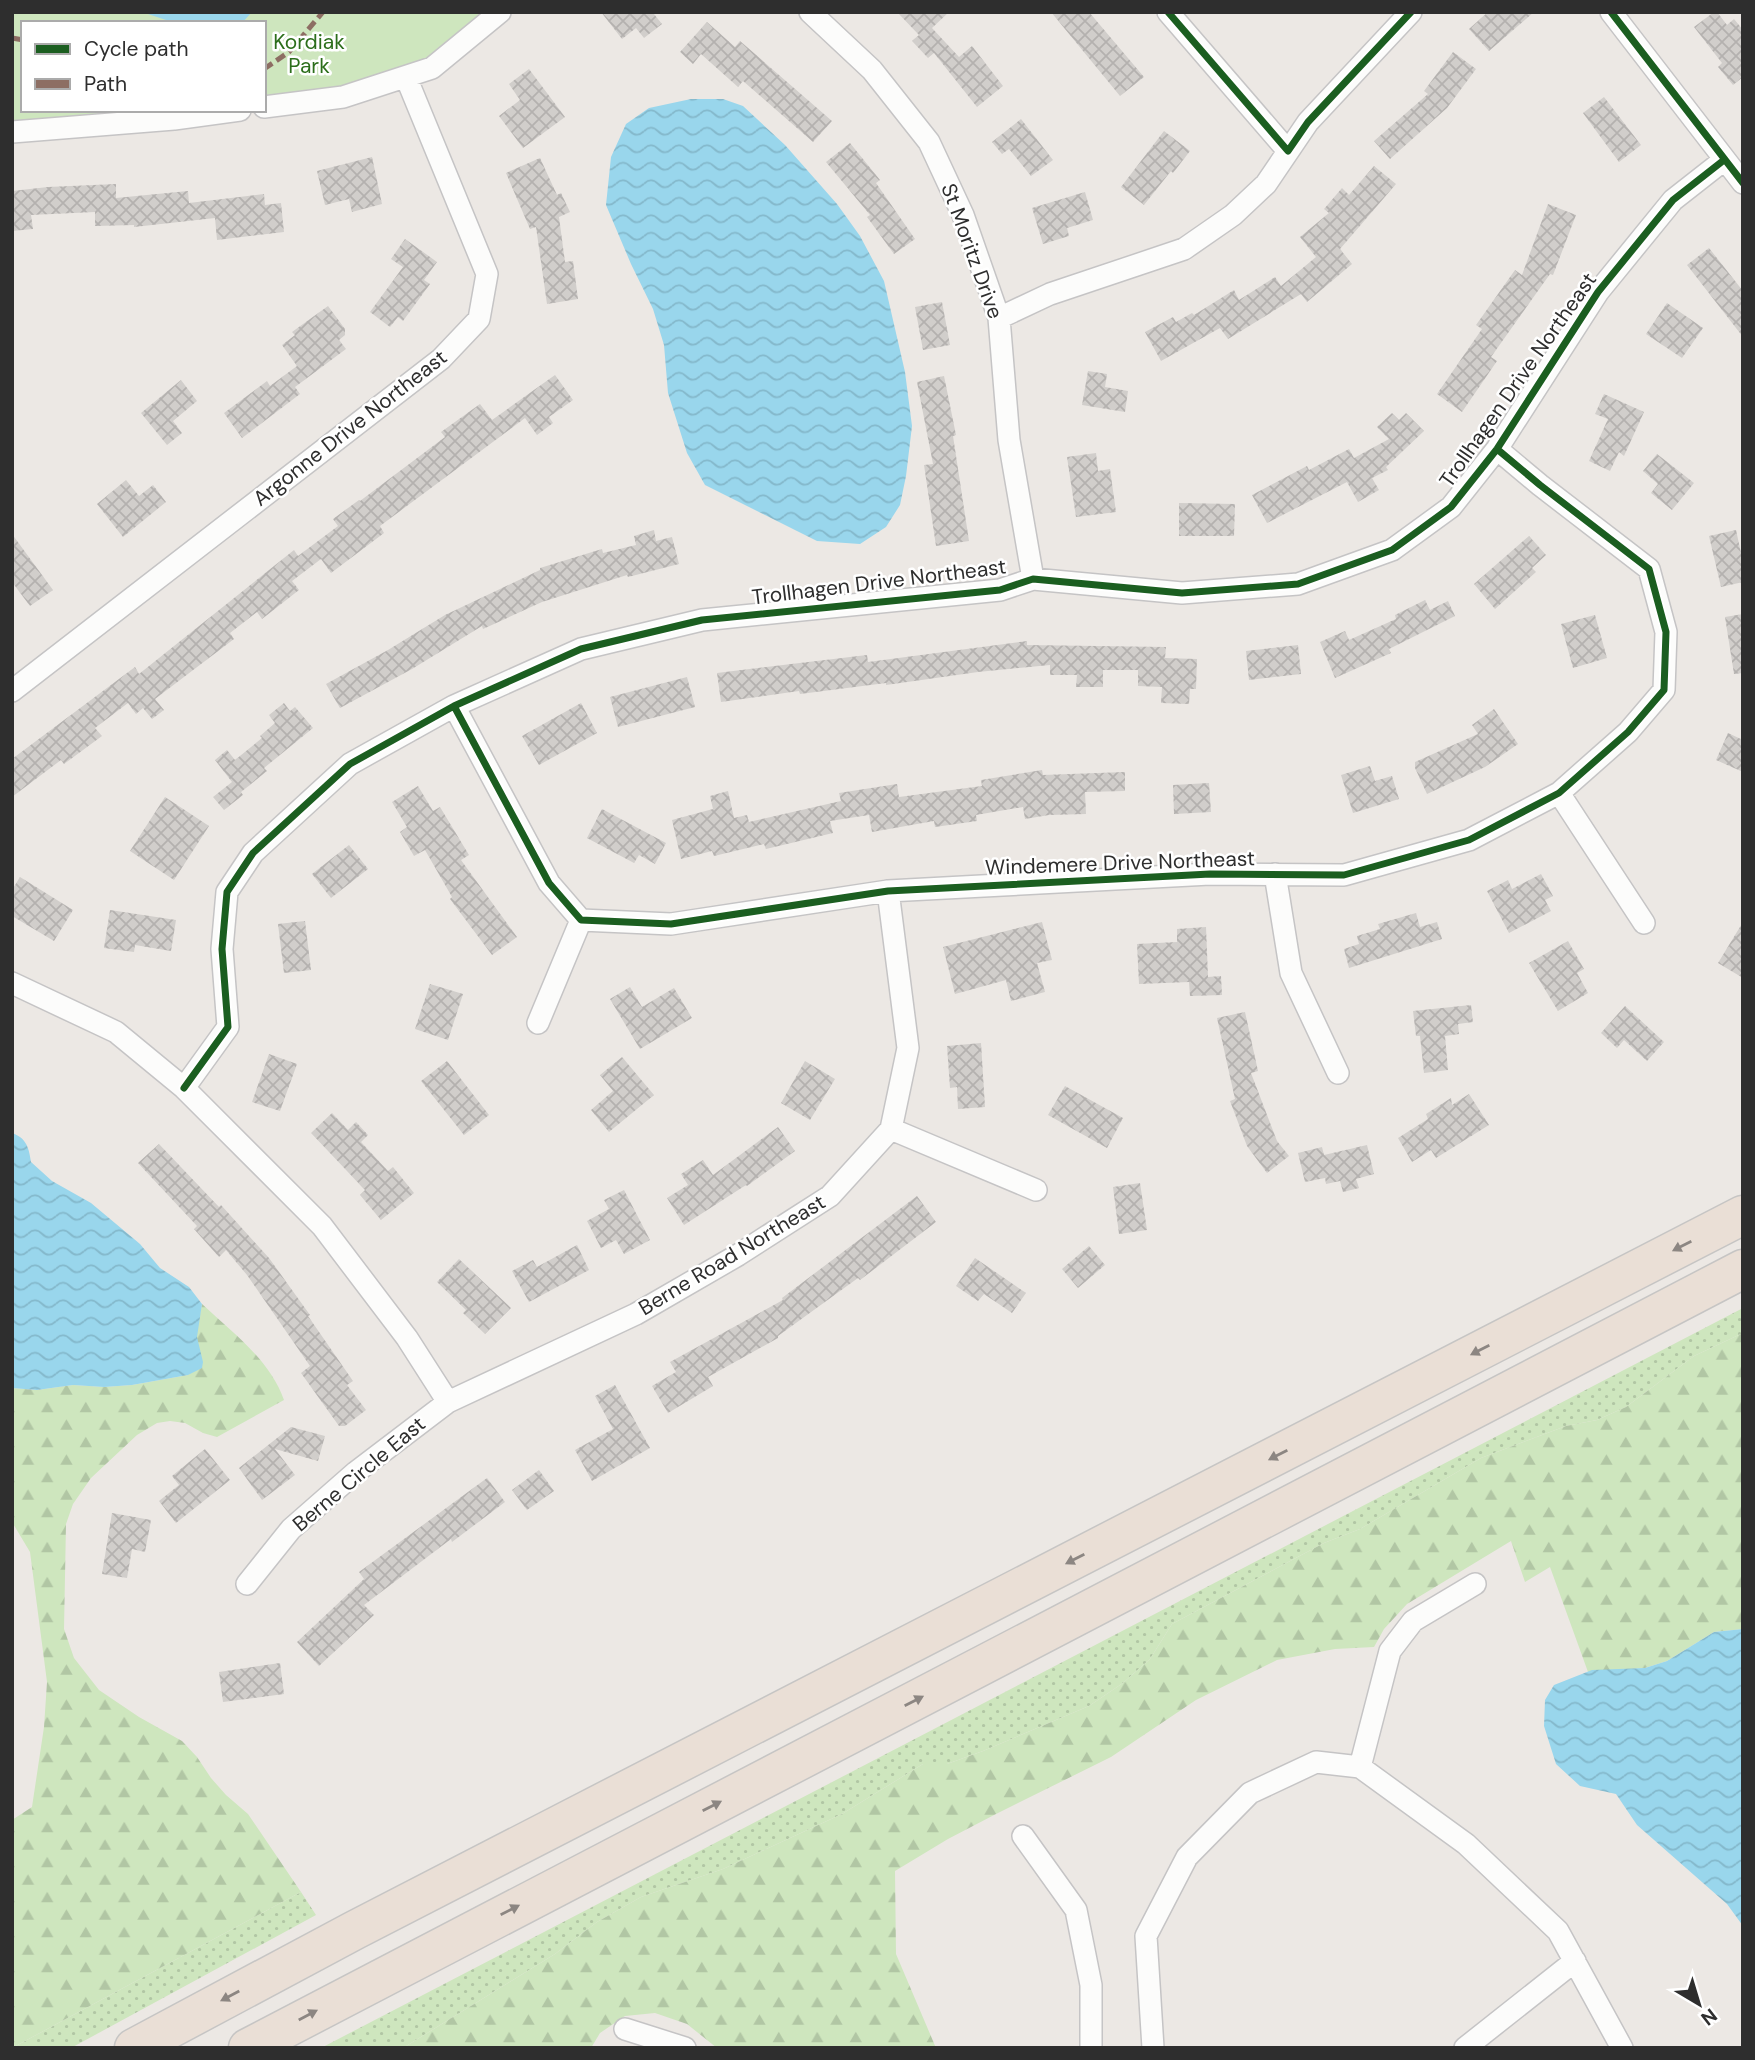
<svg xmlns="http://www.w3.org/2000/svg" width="1755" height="2060" font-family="'DM Sans',sans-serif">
  <defs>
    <pattern id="grass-dots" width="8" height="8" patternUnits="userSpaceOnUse" patternTransform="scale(1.75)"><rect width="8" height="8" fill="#cee6be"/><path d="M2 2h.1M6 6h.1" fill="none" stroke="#b1c6a4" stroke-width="1.8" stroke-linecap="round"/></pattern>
    <pattern id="forest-firs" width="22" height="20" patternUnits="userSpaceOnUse" patternTransform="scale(1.75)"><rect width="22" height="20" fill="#cee6be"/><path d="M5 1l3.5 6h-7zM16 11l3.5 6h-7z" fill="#b1c6a4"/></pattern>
    <pattern id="water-waves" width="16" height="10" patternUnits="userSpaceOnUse" patternTransform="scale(1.75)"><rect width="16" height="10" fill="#99d6ec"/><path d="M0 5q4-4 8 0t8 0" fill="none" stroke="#84b8cb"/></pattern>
    <pattern id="building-cross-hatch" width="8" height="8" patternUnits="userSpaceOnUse" patternTransform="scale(1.75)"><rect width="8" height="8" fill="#d1cecb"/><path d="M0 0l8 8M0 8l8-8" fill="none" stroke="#b4b1af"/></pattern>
  </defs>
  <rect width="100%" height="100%" fill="#ece8e4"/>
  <!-- grass -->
  <path fill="url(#grass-dots)" d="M1743,1308V1333L1694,1356L1626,1407L1597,1420L1566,1426L1481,1458L1360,1529L1324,1543L1172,1624L1150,1659L1123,1683L1089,1706L983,1751L947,1764H923L842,1814L723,1869L641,1897L597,1922L555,1954L403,2048H321Z
    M301,1892L316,1915L71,2048H12Z"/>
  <!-- forest -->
  <path fill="url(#forest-firs)" d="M202,1304C232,1332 270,1360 284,1400L217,1437L203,1433L185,1423L170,1421L157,1423L137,1435L91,1478L73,1504L66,1524L64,1629L74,1658L99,1690L139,1717L182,1741L197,1757L211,1778L226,1795L248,1814L301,1892L12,2048V1820L32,1807L44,1727L47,1682L30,1552L12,1522V1388L37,1390L73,1385L104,1387L132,1385L188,1375Z
    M1743,1333V1629L1714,1632L1667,1661L1645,1668L1588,1672L1550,1567L1525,1582L1511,1541L1407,1604L1384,1629L1374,1647L1335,1649L1277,1660L1196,1700L1111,1757L996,1814L948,1839L895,1871L896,1954L936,2048H717L687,2024L655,2013L625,2016L600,2033L591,2048H403L555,1954L597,1922L641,1897L723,1869L842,1814L923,1764H947L983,1751L1089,1706L1123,1683L1150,1659L1172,1624L1324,1543L1360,1529L1481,1458L1566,1426L1597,1420L1626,1407L1694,1356Z"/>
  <!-- park -->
  <path fill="#cee6be" d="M12,12H491L424,60L340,92L264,102V23H23V110H173L12,121Z"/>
  <!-- water -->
  <path fill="url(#water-waves)" d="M142,12H252L242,23H175Z
    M691,99H723L743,106L785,145L837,204L860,236L884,281L905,372L912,426L906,476L900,505L886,527L860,544L817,541L705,485L687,453L668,393L664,345L653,309L631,264L606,205L611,157L626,124L649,108Z
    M12,1133C27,1138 29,1149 31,1162L52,1181L91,1203L140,1244L160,1268L189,1287L202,1304L197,1337L203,1362L202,1368L188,1375L132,1385L104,1387L73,1385L37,1390L12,1388Z
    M1743,1629V1926L1727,1904L1637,1825L1616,1794L1580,1786L1556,1764L1544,1726L1545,1700L1554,1685L1592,1670L1645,1668L1667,1661L1714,1632Z"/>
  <!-- building -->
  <path fill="url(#building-cross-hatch)" d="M601,12H656L654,14L662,24L644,38L636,28L622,39Z
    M897,12H949L932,28L959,57L972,46L1003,86L977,107L934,53L928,58L912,41L919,35Z
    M1051,12H1089L1144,77L1120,96Z
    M1488,12H1534L1489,51L1469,29Z
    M1714,12H1717L1727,25L1734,19L1743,30V77L1733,85L1718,67L1722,63L1694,27Z
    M707,22L735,47L740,41L832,121L813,142L743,81L738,87L701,54L693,64L680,52Z
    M1453,52L1476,69L1447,108L1390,159L1374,141L1428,94L1424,91Z
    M529,69L565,117L523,148L499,116L520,100L509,84Z
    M1604,97L1641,145L1619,162L1583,113Z
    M1021,119L1053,160L1031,176L1009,149L1002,154L992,142Z
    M1164,131L1190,151L1173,173L1171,171L1144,205L1121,187Z
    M850,143L880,180L876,183L915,239L894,254L867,217L870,215L826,162Z
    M372,157L382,204L352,212L349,199L325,205L317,171Z
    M540,158L557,195L561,193L570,212L559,217L565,262L573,261L578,299L547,304L536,227L530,229L506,173Z
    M1374,166L1396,184L1340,249L1352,264L1307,302L1301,294L1228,339L1220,328L1161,361L1145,332L1173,317L1176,322L1192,313L1194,315L1234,290L1239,300L1275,277L1281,286L1316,257L1300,237L1329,213L1324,209L1342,188L1349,195Z
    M116,184V198L188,191L189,203L264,194L265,205L281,203L284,232L217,240L215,218L134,227V225L95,226V212L31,215L33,229L12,231V191L48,187Z
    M1085,192L1093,220L1067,228L1069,236L1043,244L1032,208Z
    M1548,204L1576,215L1553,275L1550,274L1491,357L1497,361L1462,412L1437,394L1482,329L1476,325L1515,270L1522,275Z
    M405,239L437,262L424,280L430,284L403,321L398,317L390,327L370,312L403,267L391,259Z
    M1709,248L1743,291V337L1687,265Z
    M942,302L950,345L923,350L915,307Z
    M1667,303L1703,328L1682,358L1646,334Z
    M328,306L345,329V335L339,340L346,349L295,387L300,394L242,438L224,413L267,381L270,386L297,366L282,345L295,335L292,332Z
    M1088,371L1107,374L1105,387L1128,391L1125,412L1082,405Z
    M555,375L573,400L549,417L553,423L537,435L525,418L380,526L384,533L331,573L321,559L292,581L299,590L262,619L257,612L230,633L234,639L155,699L164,710L152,719L143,708L136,714L128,703L95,728L102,736L64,764L61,760L12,797V759L135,667L139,674L294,550L298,556L338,526L333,519L359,500L360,501L445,437L441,432L480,404L492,420Z
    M944,376L956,435L953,436L969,541L936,546L924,465L933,464L917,382Z
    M181,380L197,401L173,421L182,433L167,445L141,413Z
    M1604,394L1644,412L1624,456L1619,452L1610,471L1589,461L1608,419L1595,414Z
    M1392,413L1399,420L1406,413L1424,431L1386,467L1388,470L1372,478L1379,490L1358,502L1347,482L1267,523L1252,495L1307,466L1309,470L1349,449L1354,458L1389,439L1377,427Z
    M1096,453L1098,471L1110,469L1116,512L1076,517L1067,457Z
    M1657,454L1694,483L1672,510L1651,493L1658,484L1643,471Z
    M126,480L139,496L153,485L166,502L123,537L97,504Z
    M1179,503L1235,504L1234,536H1179Z
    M654,530L656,541L672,537L679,564L628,577L627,575L542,602L483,629L482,626L412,669L340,708L326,684L388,650L445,615L540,570V568L602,549L603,553L636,545L634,536Z
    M1736,530L1743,562V582L1721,587L1709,536Z
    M12,534L53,590L30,606L12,582Z
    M1529,536L1546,555L1532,568L1536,572L1495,609L1474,584Z
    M1425,600L1430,610L1448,601L1455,616L1389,649L1391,653L1335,678L1320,642L1345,631L1349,640L1396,619L1395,615Z
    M1743,614V673L1734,674L1725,617Z
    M1595,615L1607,658L1573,668L1561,624Z
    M1027,641V645L1166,647L1165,658L1197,659L1196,689H1190L1189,704L1161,703L1162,687L1138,686V670H1103V687H1076L1077,675H1050V665L978,672L886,685V683L800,694L799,691L721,702L717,673L867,655L868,662Z
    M1298,645L1301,674L1249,680L1246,651Z
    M687,677L695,707L618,727L610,697Z
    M284,703L290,711L295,707L313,728L264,768L267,771L241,792L243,795L224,810L213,797L232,782L215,760L227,750L235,760L262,738L260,736L275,723L269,715Z
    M581,703L597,733L539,765L522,736Z
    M1494,709L1518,744L1485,767L1427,794L1415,768V762L1478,734L1472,725Z
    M1728,733L1743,740V772L1716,760Z
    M1370,766L1375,781L1392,776L1399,799L1353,813L1341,775Z
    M1042,770L1043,775L1125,772V791L1085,792L1086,814L1049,815L1025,819L1023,807L976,815L977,821L935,827L934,821L872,832L869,815L830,821L833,833L766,849L764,844L714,856L712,851L681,859L672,820L713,809L710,796L728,791L734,818L747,815L749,822L841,801L839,793L897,784L899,797L982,786L981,780Z
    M1209,783L1211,812L1174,814L1173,785Z
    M418,786L433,811L440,807L469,855L461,860L517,937L492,955L450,899L452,897L425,850L414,856L400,832L407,827L392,802Z
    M165,797L209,826L174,880L130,851Z
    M602,809L666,843L655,864L639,855L634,863L587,838Z
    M349,845L368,869L331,898L312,874Z
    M1541,874L1553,896L1545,900L1551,911L1509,933L1487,891L1508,880L1512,889Z
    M20,877L73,910L54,941L12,916V890Z
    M110,910L176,920L171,951L135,945L134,952L104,948Z
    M1416,913L1420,927L1437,922L1442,939L1349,968L1344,949L1359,944L1357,936L1380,929L1378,924Z
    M305,921L311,970L284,973L278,924Z
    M1042,922L1052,960L1037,963L1045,992L1011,1001L1006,980L955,994L943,947Z
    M1743,922V978L1718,963Z
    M1206,927L1208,977L1221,976L1222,995L1190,996L1189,982L1139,984L1137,944L1177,942V929Z
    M1568,941L1584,969L1577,973L1588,993L1558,1011L1529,963Z
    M430,984L463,994L448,1040L415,1029Z
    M630,987L642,1007L674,988L692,1018L640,1049L610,999Z
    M1471,1005L1473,1022L1458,1024L1459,1034L1445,1036L1448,1070L1424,1073L1420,1036H1416L1413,1011Z
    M1625,1006L1664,1042L1647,1061L1624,1040L1617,1048L1601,1033Z
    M1245,1012L1258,1071L1251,1073L1277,1141L1289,1156L1267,1173L1247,1146L1230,1101L1235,1099L1217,1018Z
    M981,1043L985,1107L958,1109L957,1087L950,1088L947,1046Z
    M269,1054L297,1064L280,1111L252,1102Z
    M622,1057L654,1095L609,1132L591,1110L613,1091L600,1075Z
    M447,1061L489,1115L464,1135L421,1081Z
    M805,1061L835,1079L810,1120L781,1103Z
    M1065,1086L1123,1118L1107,1148L1048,1115Z
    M1469,1094L1489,1125L1436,1158L1431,1150L1412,1162L1398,1138L1428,1119L1426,1114L1451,1098L1452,1105Z
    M332,1113L348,1130L356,1122L368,1135L361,1142L388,1171L393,1167L414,1193L381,1220L360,1195L365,1190L311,1133Z
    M778,1127L795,1151L747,1186L746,1185L684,1225L667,1198L688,1185L681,1174L703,1160L713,1175Z
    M159,1144L219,1207L221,1205L269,1258L310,1315L308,1316L353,1381L347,1385L366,1410L345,1426H339L301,1373L310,1366L247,1275L226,1250L219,1257L194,1229L197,1226L138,1163Z
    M1367,1145L1374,1174L1356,1179L1359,1188L1343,1192L1340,1181L1326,1184L1325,1178L1305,1182L1298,1153L1322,1147L1324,1155Z
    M1140,1183L1147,1230L1119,1234L1113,1187Z
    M624,1190L650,1240L624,1254L616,1240L601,1248L587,1221L609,1209L604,1200Z
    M917,1196L936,1222L860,1280L858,1278L778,1336V1338L708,1377L713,1386L668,1413L652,1386L676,1372L670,1362L783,1300L782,1298Z
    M577,1245L589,1270L529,1302L512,1271L533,1260L537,1267Z
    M1089,1246L1105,1265L1078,1288L1062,1269Z
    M975,1258L1026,1293L1012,1313L984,1294L978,1301L956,1286Z
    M459,1259L511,1308L485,1334L463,1313L466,1310L437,1282Z
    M615,1385L650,1448L592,1481L575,1450L613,1429L595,1396Z
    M291,1427L325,1436L318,1461L275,1449L295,1475L262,1500L239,1468Z
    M205,1449L230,1480L176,1523L159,1501L179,1485L172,1476Z
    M539,1470L554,1491L527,1510L512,1490Z
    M487,1478L505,1502L452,1542L451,1539L364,1605L374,1615L319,1666L297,1642L364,1579L359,1572Z
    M112,1513L151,1520L145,1552L132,1549L127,1578L102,1574Z
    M280,1663L284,1694L223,1702L219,1672Z"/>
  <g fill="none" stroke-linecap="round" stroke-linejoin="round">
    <!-- minor casing -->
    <g stroke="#c5c4c5" stroke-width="24">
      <path id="minor" d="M810,12L872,70L929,142L963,215L999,318L1009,440L1033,579
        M1168,12L1288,151
        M1611,12L1743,183
        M264,107L343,97L432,68L500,12
        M12,132L174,119L240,110
        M999,318L1050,294L1184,249L1233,215L1266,184L1308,122L1411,12
        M12,691L441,359L479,319L487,274L406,77
        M454,706L549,883L581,920L671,924L888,891L1210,874L1344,875L1469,840L1559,793L1628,732L1664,690L1666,632L1649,569L1540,485L1497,449
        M1559,793L1644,923
        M1275,874L1291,973L1338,1073
        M12,983L116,1032L184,1088L322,1226L407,1338L448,1402
        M538,1023L581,920
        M184,1088L228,1027L222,949L227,892L253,853L350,764L454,706L581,649L702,620L1000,590L1033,579L1182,593L1298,584L1392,550L1451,507L1497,449L1598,292L1673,200L1724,160
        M891,1129L1036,1190
        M247,1584L291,1529L356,1472L448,1402L636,1314L738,1255L830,1196L891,1129L908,1048L888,891
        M1360,1767L1390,1651L1413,1621L1475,1584
        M1023,1836L1076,1910L1091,1985V2048
        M625,2029L685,2048
        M1153,2048L1146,1936L1187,1857L1250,1793L1316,1762L1360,1767L1466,1844L1558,1931L1622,2048
        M1465,2048L1575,1961"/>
    </g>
    <!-- motorway casing -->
    <g stroke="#c6c5c4" stroke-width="41">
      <path id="motorway" d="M134,2048L355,1930L1743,1215
        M248,2048L1743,1269"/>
    </g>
    <!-- minor -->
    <use href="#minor" stroke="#fcfcfb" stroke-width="21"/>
    <!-- motorway -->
    <use href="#motorway" stroke="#eadfd6" stroke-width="38"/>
    <!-- quiet -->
    <path stroke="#8d6e63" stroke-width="5" stroke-dasharray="10 5" stroke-linecap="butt" d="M12,38L23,40
      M264,69L289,52L323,12"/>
    <!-- cycleway casing -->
    <g stroke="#fff" stroke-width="11">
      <path id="cycleway" d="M1168,12L1288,151L1308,122L1411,12
        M1611,12L1743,183
        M454,706L549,883L581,920L671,924L888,891L1210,874L1344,875L1469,840L1559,793L1628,732L1664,690L1666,632L1649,569L1540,485L1497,449
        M184,1088L228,1027L222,949L227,892L253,853L350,764L454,706L581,649L702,620L1000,590L1033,579L1182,593L1298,584L1392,550L1451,507L1497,449L1598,292L1673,200L1724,160"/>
    </g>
    <!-- cycleway -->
    <use href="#cycleway" stroke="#1b5e20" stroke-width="7"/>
  </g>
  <!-- one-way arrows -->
  <defs><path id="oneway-solid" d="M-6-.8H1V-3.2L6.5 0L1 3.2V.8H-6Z" transform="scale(1.75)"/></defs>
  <g fill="#8c8682">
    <use href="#oneway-solid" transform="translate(1682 1246) rotate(153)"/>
    <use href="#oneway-solid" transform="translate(1480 1350) rotate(153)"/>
    <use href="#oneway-solid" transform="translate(1278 1455) rotate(153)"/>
    <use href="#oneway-solid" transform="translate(1075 1559) rotate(153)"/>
    <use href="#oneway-solid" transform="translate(914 1701) rotate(-27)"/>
    <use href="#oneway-solid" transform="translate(712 1806) rotate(-27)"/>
    <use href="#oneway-solid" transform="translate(510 1910) rotate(-27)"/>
    <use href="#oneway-solid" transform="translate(230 1996) rotate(152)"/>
    <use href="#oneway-solid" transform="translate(308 2015) rotate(-28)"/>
  </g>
  <g text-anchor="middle" stroke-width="5" stroke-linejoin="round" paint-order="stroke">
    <!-- park labels -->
    <g font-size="21" fill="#2c6e1b" stroke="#fff">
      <text x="309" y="49">Kordiak<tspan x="309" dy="24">Park</tspan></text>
    </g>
    <!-- street labels -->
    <g font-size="21" fill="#2e2e2e" stroke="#fff">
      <text transform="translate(972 251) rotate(70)" y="7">St Moritz Drive</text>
      <text transform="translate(1518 380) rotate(-55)" y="7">Trollhagen Drive Northeast</text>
      <text transform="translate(350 428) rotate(-38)" y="7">Argonne Drive Northeast</text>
      <text transform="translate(879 582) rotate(-7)" y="7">Trollhagen Drive Northeast</text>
      <text transform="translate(1120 863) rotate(-2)" y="7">Windemere Drive Northeast</text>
      <text transform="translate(732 1255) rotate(-31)" y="7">Berne Road Northeast</text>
      <text transform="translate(359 1474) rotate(-40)" y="7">Berne Circle East</text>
    </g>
  </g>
  <!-- border -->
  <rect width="1755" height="2060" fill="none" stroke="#2e2e2e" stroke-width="28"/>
  <!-- legend -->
  <rect x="21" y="21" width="245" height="91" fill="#ffffff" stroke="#ababab" stroke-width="2"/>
  <rect x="35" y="44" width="35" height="10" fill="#1b5e20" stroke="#ababab" stroke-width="2"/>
  <text x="84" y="56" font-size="21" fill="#2e2e2e">Cycle path</text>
  <rect x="35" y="79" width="35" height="10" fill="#8d6e63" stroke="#ababab" stroke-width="2"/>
  <text x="84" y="91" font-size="21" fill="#2e2e2e">Path</text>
  <!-- north arrow -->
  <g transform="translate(1699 2004) rotate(142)" stroke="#ffffff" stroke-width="5" paint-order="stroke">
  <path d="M0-5L12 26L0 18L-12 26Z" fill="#2e2e2e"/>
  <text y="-10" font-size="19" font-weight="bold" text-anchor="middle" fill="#2e2e2e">N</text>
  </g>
</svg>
